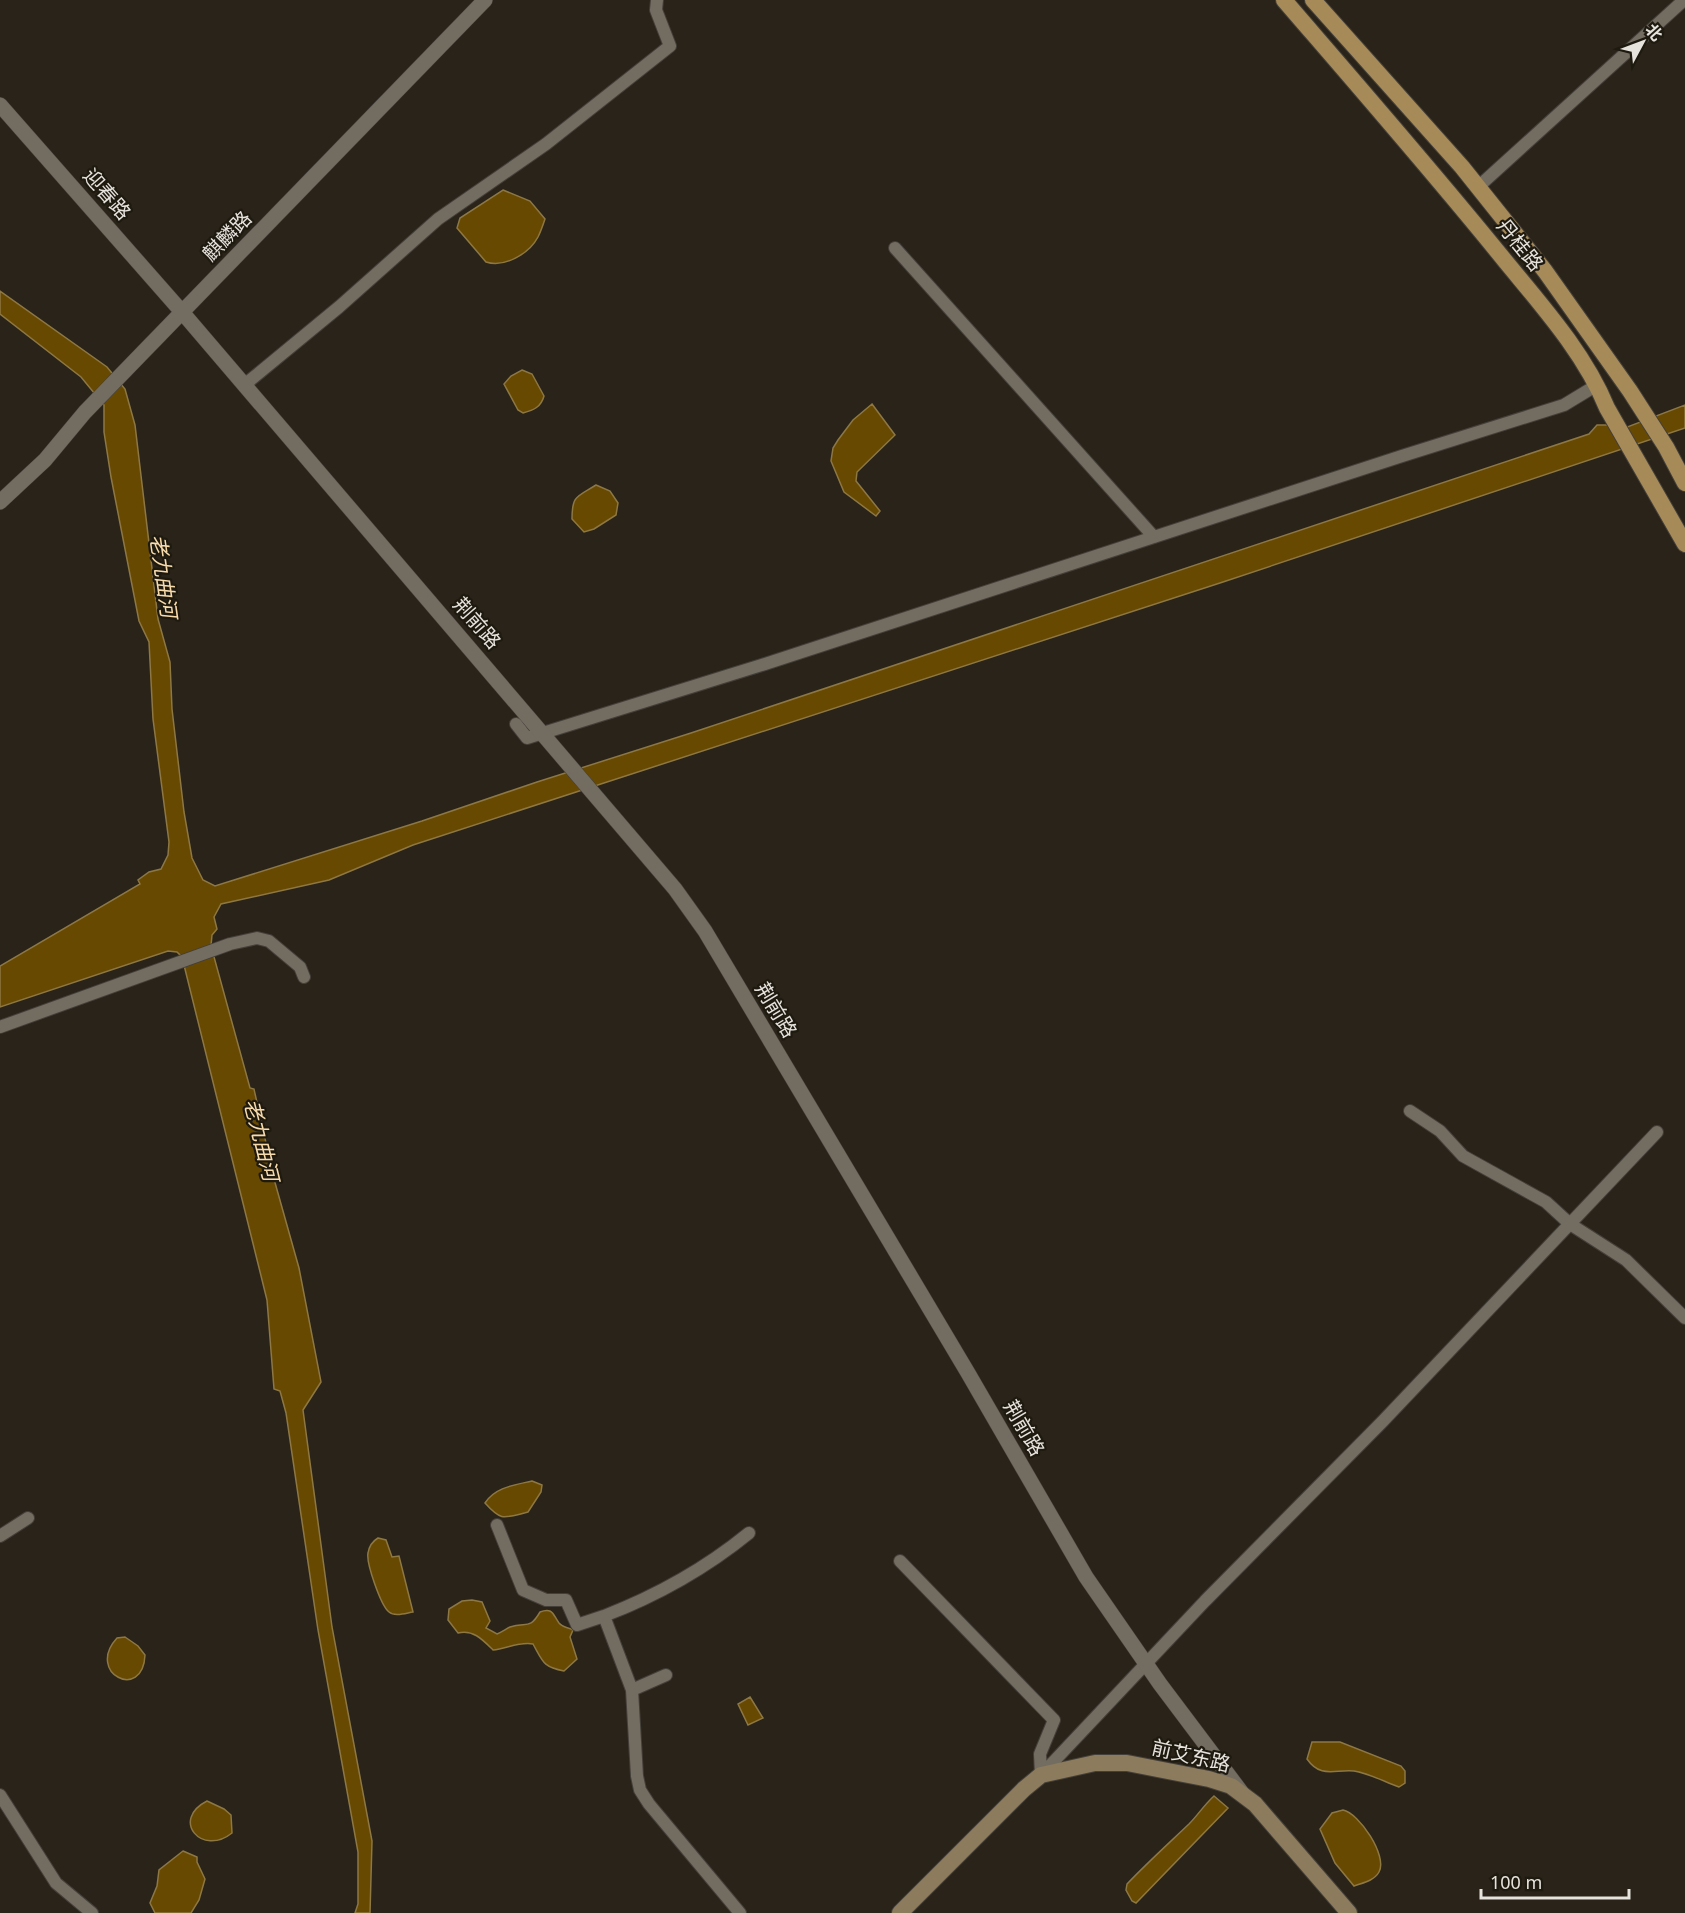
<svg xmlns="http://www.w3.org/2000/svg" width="1685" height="1913" font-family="'Noto Sans','Noto Sans SC',sans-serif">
  <rect width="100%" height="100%" fill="#292319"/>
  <!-- water -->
  <path fill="#674902" stroke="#8d7743" stroke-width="1.5" d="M503,190L530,201L545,219C543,225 541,231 538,237C529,254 504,268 486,262L457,228L460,218Z
    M0,291L107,367L125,389L135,425L158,619L170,662L172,709L184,812L192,858L203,880L215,886L422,821L537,782L691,733L1589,434L1597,425H1610L1617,431L1685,405V428L1223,582L413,845L329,880L221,904L214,917L217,929L212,935L211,946L250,1088L254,1089L274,1179L299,1268L321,1382L303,1410L332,1627L372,1841L370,1913H355L358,1904V1852L318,1630L286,1413L280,1391L274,1389L267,1300L182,957L177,952L168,951L0,1007V966L140,884L138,880L149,872L161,869L168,855L169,842L153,719L149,642L139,621L111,477L104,432V405L81,377L0,314Z
    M522,370L532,374L544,396C541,407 534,410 523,413L518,410L504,384L511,376Z
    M872,404L895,435L857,472L856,481L880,511L876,516L844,492L831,461L833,448L838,440L853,420Z
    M596,485L610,491L618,503L616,515L594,529L584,532L572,519C572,495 577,497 596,485Z
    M532,1481L542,1485L541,1492L528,1512C504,1518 502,1522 485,1503C495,1487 515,1485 532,1481Z
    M378,1538L386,1540L392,1557L399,1556L413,1612C406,1613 395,1617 389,1612C381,1606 366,1563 368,1553C369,1547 373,1541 378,1538Z
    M472,1600L482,1602L490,1621L486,1628L497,1634C502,1632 506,1629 510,1627C526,1621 529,1631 540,1612C553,1607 553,1615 559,1623C563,1628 568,1627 573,1630L570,1637L577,1659L564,1671C543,1667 543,1662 533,1644C520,1641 506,1649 493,1650C483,1640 473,1629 458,1633L448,1620L449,1609L462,1601Z
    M125,1637L138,1646L145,1655C143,1702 85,1673 117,1638Z
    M750,1697L763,1718L748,1725L738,1704Z
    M1312,1742H1340L1401,1766L1405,1771V1783L1399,1787C1385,1782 1368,1773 1354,1771C1335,1769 1321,1779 1307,1759Z
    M1214,1796L1228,1808L1136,1903L1132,1901L1126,1890L1127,1884C1147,1863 1168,1844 1189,1824C1198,1815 1204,1805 1214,1796Z
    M207,1801L224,1809L231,1815L232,1833C202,1857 170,1820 207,1801Z
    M1343,1810C1359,1813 1388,1856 1379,1872C1374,1881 1362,1883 1354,1886L1335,1863L1320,1829L1332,1813Z
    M183,1851L197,1857V1862L205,1879L199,1900L191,1913H155L150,1903L157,1886L159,1870Z"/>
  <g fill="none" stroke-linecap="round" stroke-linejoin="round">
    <!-- minor casing -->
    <g stroke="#443f39" stroke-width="14">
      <path id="minor" d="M1478,187L1684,0
        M895,248L1154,537
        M248,382L339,307L438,219L546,144L670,46L656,10L657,0
        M516,724L527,738L765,664L1402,456L1564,405L1597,385
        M0,1027L230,944L257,938L269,941L300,967L304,977
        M1410,1111L1440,1131L1463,1156L1546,1202L1570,1224L1626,1260L1685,1318
        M497,1525L523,1590L546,1600H566L577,1625L604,1616L632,1690L637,1776L640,1790L649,1804L740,1913
        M0,1536L28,1518
        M900,1561L1054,1720L1040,1754L1041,1775
        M604,1616C656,1596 706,1568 749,1533
        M632,1690L666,1675
        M1041,1775L1205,1601L1383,1421L1657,1132
        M0,1795L56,1883L92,1913"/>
    </g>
    <!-- tertiary casing -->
    <g stroke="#443f39" stroke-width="16">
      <path id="tertiary" d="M0,105L182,312L675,889L705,931L968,1373L1086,1577L1160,1684L1242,1793
        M0,502L45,460L85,412L485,0"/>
    </g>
    <!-- secondary casing -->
    <g stroke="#443f39" stroke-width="18">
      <path id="secondary" d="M900,1913L1024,1789L1041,1775L1095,1763H1127L1209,1779L1231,1786L1255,1804L1349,1913"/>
    </g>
    <!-- primary casing -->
    <g stroke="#443f39" stroke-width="18">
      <path id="primary" d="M1284,0C1359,87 1434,173 1506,262C1543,307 1585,354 1607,408L1685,544
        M1313,0L1462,167L1545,271L1630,391L1666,447L1685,483"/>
    </g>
    <!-- minor -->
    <use href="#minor" stroke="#736c61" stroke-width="12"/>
    <!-- tertiary -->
    <use href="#tertiary" stroke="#736c61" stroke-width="15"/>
    <!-- secondary -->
    <use href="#secondary" stroke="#8c7b5c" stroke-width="16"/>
    <!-- primary -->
    <use href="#primary" stroke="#a68a58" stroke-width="16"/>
  </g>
  <g text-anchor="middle" stroke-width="4.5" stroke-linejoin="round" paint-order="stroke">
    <!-- street labels -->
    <g font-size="20" fill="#e6e2dc" stroke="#1f1a10">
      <text transform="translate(107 194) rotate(49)" y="7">迎春路</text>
      <text transform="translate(227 236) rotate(-46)" y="7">麒麟路</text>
      <text transform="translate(1520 245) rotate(51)" y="7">丹桂路</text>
      <text transform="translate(477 623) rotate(49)" y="7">荆前路</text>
      <text transform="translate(776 1010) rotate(59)" y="7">荆前路</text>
      <text transform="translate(1024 1428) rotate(60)" y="7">荆前路</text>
      <text transform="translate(1191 1756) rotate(13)" y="7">前艾东路</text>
    </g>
    <!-- water labels -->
    <g font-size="21" font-style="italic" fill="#f8dbab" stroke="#1f1a10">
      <text transform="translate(163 576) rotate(82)" y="7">老九曲河</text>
      <text transform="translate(261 1140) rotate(76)" y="7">老九曲河</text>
    </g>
  </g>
  <!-- north arrow -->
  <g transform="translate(1643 42) rotate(49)" stroke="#1f1a10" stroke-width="4.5" paint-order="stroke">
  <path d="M0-4.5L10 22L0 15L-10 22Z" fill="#e6e2dc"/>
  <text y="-9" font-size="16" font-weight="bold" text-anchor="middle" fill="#e6e2dc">北</text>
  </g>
  <!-- scale -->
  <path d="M1481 1889v9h148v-9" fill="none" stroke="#e6e2dc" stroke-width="3"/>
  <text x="1490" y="1889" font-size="18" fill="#e6e2dc" stroke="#1f1a10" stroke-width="4.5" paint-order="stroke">100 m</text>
</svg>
